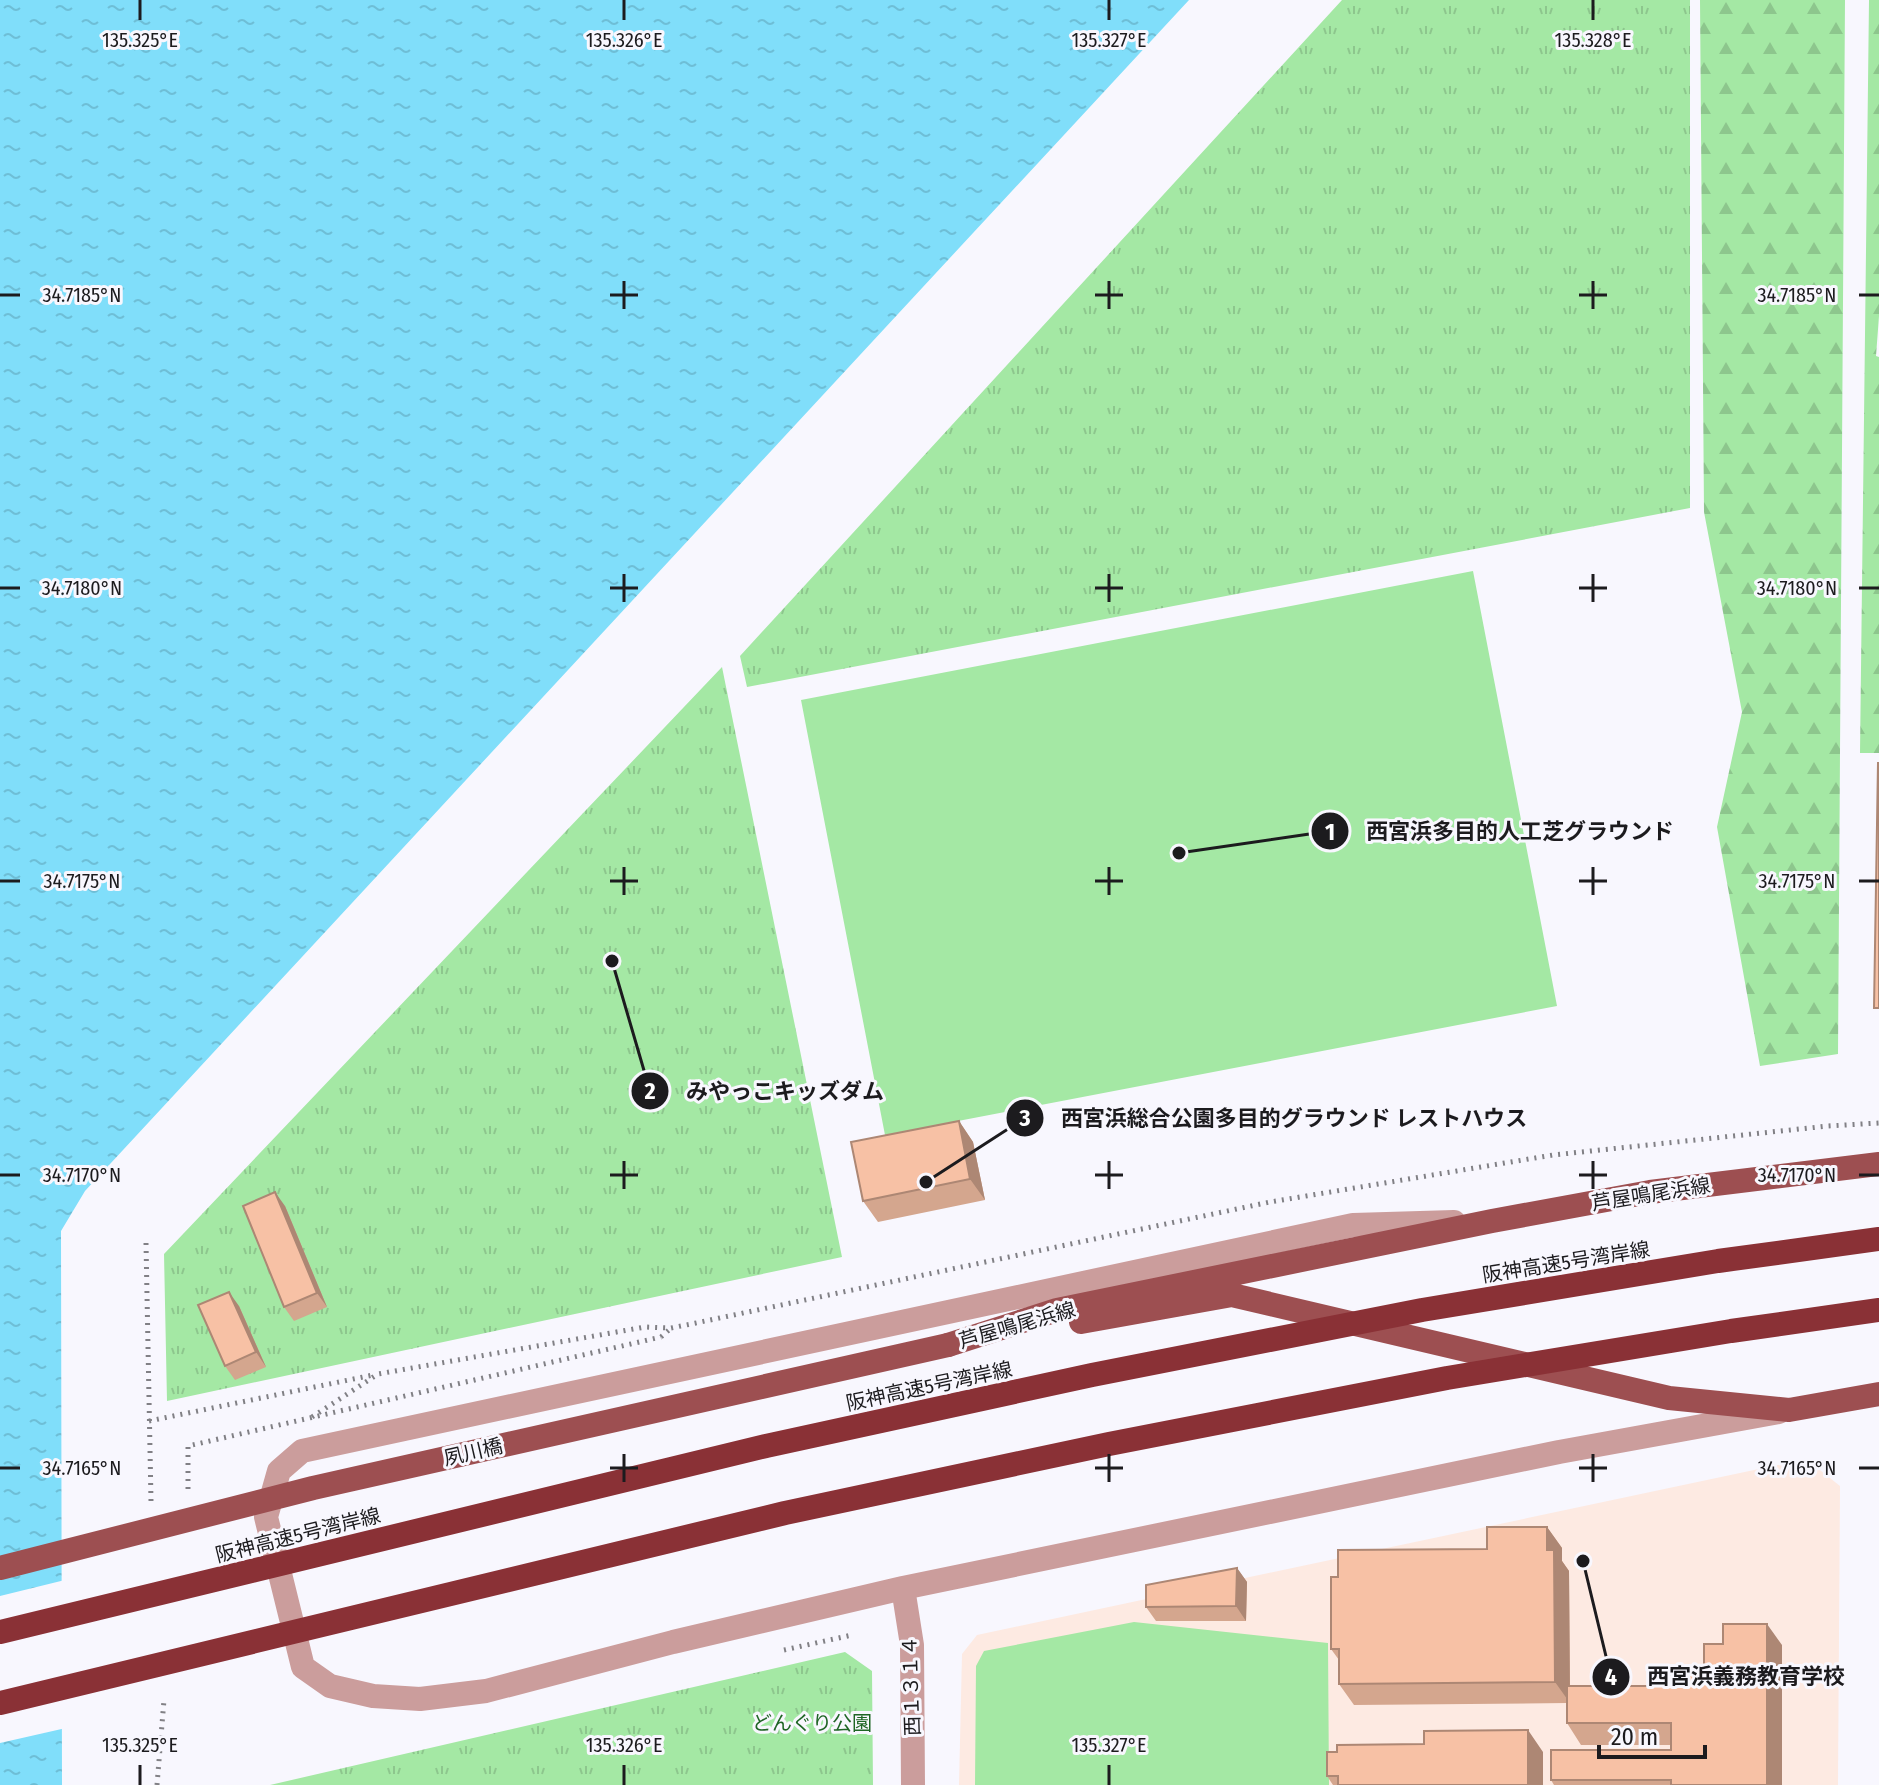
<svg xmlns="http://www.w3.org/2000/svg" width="1879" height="1785" font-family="'Fira Sans Condensed','Noto Sans JP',sans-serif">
  <defs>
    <pattern id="grass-tufts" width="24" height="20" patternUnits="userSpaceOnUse" patternTransform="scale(2)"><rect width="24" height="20" fill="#a4e8a4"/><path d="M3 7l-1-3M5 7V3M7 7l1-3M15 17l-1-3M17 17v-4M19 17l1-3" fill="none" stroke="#8dc68d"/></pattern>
    <pattern id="forest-firs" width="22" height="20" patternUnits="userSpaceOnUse" patternTransform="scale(2)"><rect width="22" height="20" fill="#a4e8a4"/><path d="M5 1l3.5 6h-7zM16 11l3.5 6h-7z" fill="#8dc68d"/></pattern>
    <pattern id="water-ripples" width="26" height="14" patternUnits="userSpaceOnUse" patternTransform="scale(2)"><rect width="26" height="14" fill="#80defa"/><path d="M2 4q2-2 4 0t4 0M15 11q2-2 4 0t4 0" fill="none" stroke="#6ebed6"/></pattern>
  </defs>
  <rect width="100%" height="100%" fill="#f8f7fe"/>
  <!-- education -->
  <path fill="#fdeae2" d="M1806,1459L1840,1486L1838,1785H959L962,1654L977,1635Z"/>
  <!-- grass -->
  <path fill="url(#grass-tufts)" d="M1342,0H1690V508L747,687L740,656Z
    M722,667L842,1257L167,1401L164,1254Z
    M845,1652L872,1671L873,1785H270Z"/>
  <!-- forest -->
  <path fill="url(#forest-firs)" d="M1700,0H1845L1838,1054L1760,1066L1717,827L1742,712L1704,512Z
    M1869,0H1879V316L1876,356L1879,357V753H1860Z"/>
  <!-- garden -->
  <path fill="#a4e8a4" d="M1473,571L1557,1006L885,1135L801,700Z
    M1134,1622L1328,1643L1329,1785H975L976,1666L984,1651Z"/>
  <!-- water -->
  <path fill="url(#water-ripples)" d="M0,0H1189L85,1191L61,1231L62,1785H0Z"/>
  <!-- pier -->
  <path fill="#f8f7fe" d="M65,1580L66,1728L0,1743V1596Z"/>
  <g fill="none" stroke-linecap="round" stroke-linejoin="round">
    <!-- path -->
    <path stroke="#818085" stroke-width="5" stroke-dasharray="2 6" stroke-linecap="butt" d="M146,1243L151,1501
      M661,1337L670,1329
      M312,1417L378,1374L645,1327L671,1328L691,1324L1270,1202L1553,1155L1828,1126L1879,1123
      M149,1421L373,1375
      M784,1650L852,1635
      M157,1785L164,1700"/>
    <!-- minor -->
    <path stroke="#cb9d9c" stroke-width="24" d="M1454,1222L1353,1225L302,1451L279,1471L266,1517L303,1667L330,1686L373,1696L420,1699L486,1691L673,1642L903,1588L1559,1452L1779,1412
      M903,1588L912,1645L913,1785"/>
    <!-- major -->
    <path stroke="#9d4f51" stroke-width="24" d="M1081,1322L1232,1295L1669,1398L1789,1410L1879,1394
      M948,1345L1057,1310L1492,1221L1650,1192L1879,1164"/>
    <!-- path-bridge -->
    <path stroke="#818085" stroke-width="5" stroke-dasharray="2 6" stroke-linecap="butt" d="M188,1489V1446L661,1337"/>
    <!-- major-bridge -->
    <path stroke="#9d4f51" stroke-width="24" d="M0,1568L313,1488L948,1345"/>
    <!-- highway-bridge -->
    <path stroke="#8a3136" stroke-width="24" d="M0,1632L766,1446L1092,1375L1422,1310L1718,1261L1879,1239
      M0,1703L785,1513L1109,1444L1447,1378L1731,1331L1879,1310"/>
  </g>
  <!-- wall -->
  <path fill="#d4a68e" d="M959,1121L973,1142L985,1200L878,1222L863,1201Z
    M285,1206L327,1307L294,1321L284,1307Z
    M239,1306L266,1367L235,1380L225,1366Z
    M1547,1527L1562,1548V1561L1569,1571L1570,1686H1671L1782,1645V1785H1554L1551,1780L1671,1750V1745H1581L1567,1723V1703L1354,1705L1339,1684V1660L1331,1649L1338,1577L1487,1549Z
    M1237,1568L1247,1582L1246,1621H1156L1146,1607Z
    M1337,1752H1543V1785H1333L1327,1776Z"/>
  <!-- shaded-wall -->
  <path fill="#ad8774" d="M959,1121L973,1142L985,1200L970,1179Z
    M275,1192L285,1206L327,1307L317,1293Z
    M229,1292L239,1306L266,1367L256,1352Z
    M1547,1527L1562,1548V1561L1569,1571L1570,1703L1555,1682L1547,1550Z
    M1237,1568L1247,1582L1246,1621L1236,1606Z
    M1767,1624L1782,1645V1785H1767Z
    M1528,1730L1543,1752V1785H1528Z"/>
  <!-- building -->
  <path fill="#f7c1a5" stroke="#ad8774" stroke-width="2" d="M1878,763H1879V1008H1874Z
    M959,1121L970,1179L863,1201L851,1142Z
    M275,1192L317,1293L284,1307L243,1206Z
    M229,1292L256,1352L225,1366L198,1305Z
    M1487,1527H1547V1550H1554L1555,1682L1339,1684V1649H1331V1577H1338V1550L1487,1549Z
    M1237,1568L1236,1606L1146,1607V1585Z
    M1723,1624H1767V1785H1671V1780H1551V1750H1671V1723H1567V1686H1671V1674H1704V1644H1723Z
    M1528,1730V1785H1338V1776H1327V1752H1337V1745L1424,1744V1731Z"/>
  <!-- ticks -->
  <path fill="none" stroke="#1c1b1e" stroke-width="3" d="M140,0V20M624,0V20M1109,0V20M1593,0V20M624,281V309M1109,281V309M1593,281V309M0,295H20M610,295H638M1095,295H1123M1579,295H1607M1859,295H1879M624,574V602M1109,574V602M1593,574V602M0,588H20M610,588H638M1095,588H1123M1579,588H1607M1859,588H1879M624,867V895M1109,867V895M1593,867V895M0,881H20M610,881H638M1095,881H1123M1579,881H1607M1859,881H1879M624,1161V1189M1109,1161V1189M1593,1161V1189M0,1175H20M610,1175H638M1095,1175H1123M1579,1175H1607M1859,1175H1879M624,1454V1482M1109,1454V1482M1593,1454V1482M0,1468H20M610,1468H638M1095,1468H1123M1579,1468H1607M1859,1468H1879M140,1765V1785M624,1765V1785M1109,1765V1785"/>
  <g text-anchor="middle" stroke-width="6" stroke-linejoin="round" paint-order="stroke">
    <!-- street labels -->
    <g font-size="20" fill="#1c1b1e" stroke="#f8f7fe">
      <text transform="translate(1651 1194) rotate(-9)" y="7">芦屋鳴尾浜線</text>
      <text transform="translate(1566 1262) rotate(-9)" y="7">阪神高速5号湾岸線</text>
      <text transform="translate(1017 1325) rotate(-16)" y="7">芦屋鳴尾浜線</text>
      <text transform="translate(929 1386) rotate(-12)" y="7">阪神高速5号湾岸線</text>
      <text transform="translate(473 1452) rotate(-13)" y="7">夙川橋</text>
      <text transform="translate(298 1535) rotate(-14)" y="7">阪神高速5号湾岸線</text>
      <text transform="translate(911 1686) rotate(-92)" y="7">西１３１４</text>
    </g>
    <!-- park labels -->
    <g font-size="20" fill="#1f6625" stroke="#f8f7fe">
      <text x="812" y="1730">どんぐり公園</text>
    </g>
  </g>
  <g font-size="20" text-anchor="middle" fill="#1c1b1e" stroke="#f8f7fe" stroke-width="6" stroke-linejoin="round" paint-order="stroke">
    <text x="140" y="47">135.325°E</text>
    <text x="624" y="47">135.326°E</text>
    <text x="1109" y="47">135.327°E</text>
    <text x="1593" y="47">135.328°E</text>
    <text x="82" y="302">34.7185°N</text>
    <text x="1797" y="302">34.7185°N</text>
    <text x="82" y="595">34.7180°N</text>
    <text x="1797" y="595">34.7180°N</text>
    <text x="82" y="888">34.7175°N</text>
    <text x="1797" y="888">34.7175°N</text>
    <text x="82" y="1182">34.7170°N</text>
    <text x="1797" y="1182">34.7170°N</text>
    <text x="82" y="1475">34.7165°N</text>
    <text x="1797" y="1475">34.7165°N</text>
    <text x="140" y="1752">135.325°E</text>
    <text x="624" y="1752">135.326°E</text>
    <text x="1109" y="1752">135.327°E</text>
  </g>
  <!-- callouts -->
  <path fill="none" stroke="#1c1b1e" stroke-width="3" d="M1179 853L1330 831M612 961L650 1091M926 1182L1025 1118M1583 1561L1611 1677"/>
  <g fill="#1c1b1e" stroke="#f8f7fe" stroke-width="3">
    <circle cx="1179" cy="853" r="8"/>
    <circle cx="612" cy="961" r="8"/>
    <circle cx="926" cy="1182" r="8"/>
    <circle cx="1583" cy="1561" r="8"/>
    <circle cx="1330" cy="831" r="20"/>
    <circle cx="650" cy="1091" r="20"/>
    <circle cx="1025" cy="1118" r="20"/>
    <circle cx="1611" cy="1677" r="20"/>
  </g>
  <g font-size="24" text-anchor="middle" font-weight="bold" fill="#fff">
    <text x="1330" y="840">1</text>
    <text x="650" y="1099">2</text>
    <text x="1025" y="1126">3</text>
    <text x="1611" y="1685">4</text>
  </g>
  <g font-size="22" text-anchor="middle" font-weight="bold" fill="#1c1b1e" stroke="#f8f7fe" stroke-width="6" stroke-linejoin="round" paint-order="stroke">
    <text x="1520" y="839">西宮浜多目的人工芝グラウンド</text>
    <text x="785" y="1099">みやっこキッズダム</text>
    <text x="1294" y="1126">西宮浜総合公園多目的グラウンド レストハウス</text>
    <text x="1746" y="1684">西宮浜義務教育学校</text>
  </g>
  <!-- scale -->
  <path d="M1599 1745v12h106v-12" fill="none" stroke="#1c1b1e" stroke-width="4"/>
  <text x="1611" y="1745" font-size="24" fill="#1c1b1e" stroke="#f8f7fe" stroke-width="6" paint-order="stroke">20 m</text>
</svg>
